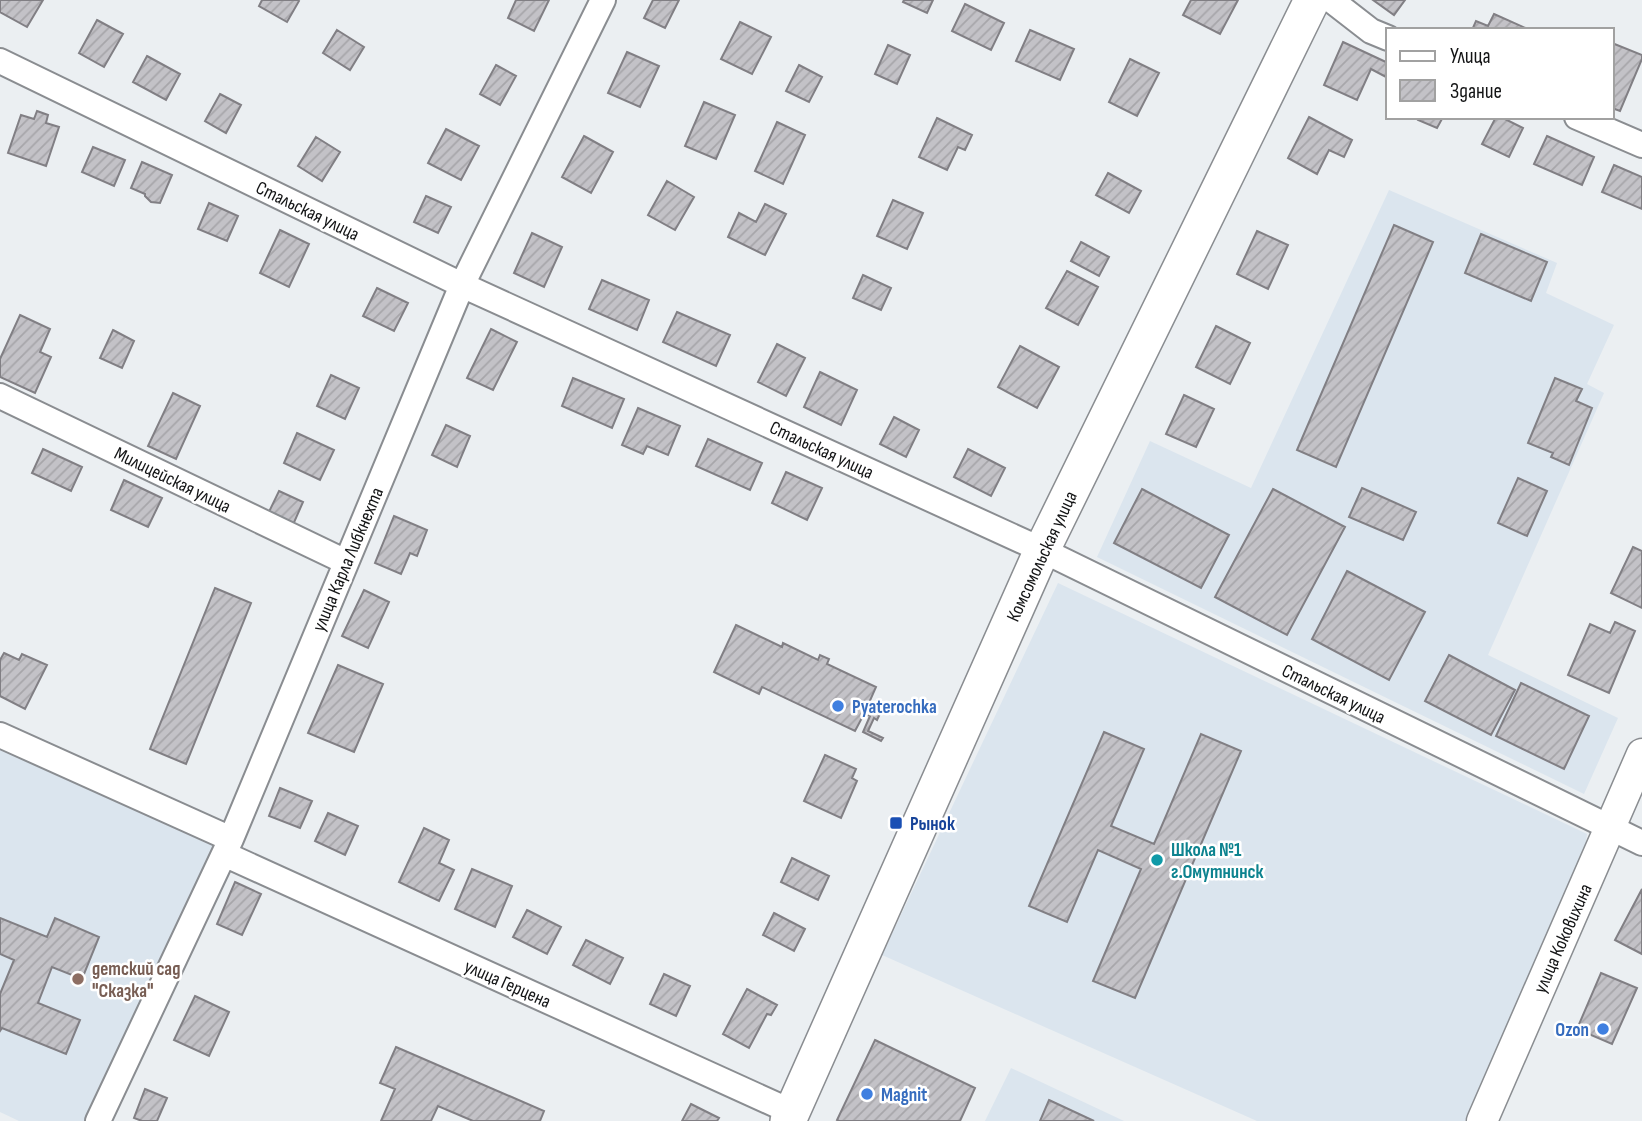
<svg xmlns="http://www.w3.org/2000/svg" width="1642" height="1121" font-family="'Sofia Sans Condensed',sans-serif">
  <defs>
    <pattern id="building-hatch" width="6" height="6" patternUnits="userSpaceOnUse" patternTransform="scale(1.75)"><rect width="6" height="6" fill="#c3c2c7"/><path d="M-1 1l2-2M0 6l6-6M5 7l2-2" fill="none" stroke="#a7a6aa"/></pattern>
  </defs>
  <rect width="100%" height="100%" fill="#ebeff2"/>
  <!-- built -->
  <path fill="#dbe5ee" d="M1389,190L1557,263L1546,293L1614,325L1587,384L1604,393L1488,655L1618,718L1584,794L1097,557L1150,441L1251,488Z
    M1058,583L1587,834L1584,855L1465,1121H1257L882,955Z
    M0,746L217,846L90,1121H19L0,1112Z
    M1011,1068L1124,1121H985Z"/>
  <!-- building -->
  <path fill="url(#building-hatch)" stroke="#817f84" stroke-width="2" d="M0,0H43L27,27L0,12Z
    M262,0H298L299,1L287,22L259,6Z
    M516,0H549L534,31L508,18Z
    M653,0H679L665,28L644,18Z
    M904,0H933L927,13L903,2Z
    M1191,0H1238L1220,34L1183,15Z
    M1373,0H1405L1394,15Z
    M965,4L1004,23L991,50L952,31Z
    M1494,14L1530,30H1472L1476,21L1488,26Z
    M97,20L123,34L104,67L79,53Z
    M740,22L771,37L752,74L721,59Z
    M337,30L364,47L350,70L323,53Z
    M1030,30L1074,49L1060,80L1016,61Z
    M1343,42L1388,63V78L1371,69L1357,100L1324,85Z
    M1612,43L1642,55V59L1620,111L1612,108Z
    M888,45L910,55L897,84L875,74Z
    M627,52L659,66L640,107L608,93Z
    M147,56L180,74L166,100L133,82Z
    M1130,59L1159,73L1137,116L1109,102Z
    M496,65L516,76L500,105L480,94Z
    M799,65L822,77L809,102L786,91Z
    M220,94L241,105L226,133L205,121Z
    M704,102L735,115L716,159L685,146Z
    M37,111L48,115L46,123L59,127L46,166L8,153L21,115L34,119Z
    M1309,117L1352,140L1344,157L1329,150L1317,174L1288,158Z
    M1419,117H1443L1437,128L1418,120Z
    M1496,117H1501L1523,128L1509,157L1482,144Z
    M937,118L972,135L965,150L958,147L947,170L919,157Z
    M777,122L805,135L783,184L755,171Z
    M446,129L479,146L461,180L428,163Z
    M584,136L613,152L591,193L562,177Z
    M1547,136L1594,157L1582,185L1534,164Z
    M316,137L340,152L322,181L298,166Z
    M93,147L125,160L114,186L82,172Z
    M142,162L172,175L160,203L151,202L145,196V194L131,188Z
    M1614,165L1642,177V209L1602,192Z
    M1108,173L1141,191L1129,213L1096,195Z
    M667,181L694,197L675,230L648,215Z
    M426,196L451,207L438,233L414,222Z
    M893,200L923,213L907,249L877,236Z
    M209,203L238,216L227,241L198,229Z
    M765,204L786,214L765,255L728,237L739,213L756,222Z
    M1394,225L1433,242L1336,467L1297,450Z
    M280,230L309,244L289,287L260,273Z
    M1257,231L1288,245L1268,289L1237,274Z
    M532,233L562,247L544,287L514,273Z
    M1481,234L1547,262L1531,301L1465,273Z
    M1081,242L1109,257L1099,276L1071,261Z
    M1067,271L1098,287L1078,325L1046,308Z
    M863,275L891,288L881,310L853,298Z
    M602,280L649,300L637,330L589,309Z
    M377,288L408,303L394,331L363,316Z
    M677,312L730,335L716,366L663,342Z
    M20,315L50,329L40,352L51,357L35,393L0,377V359Z
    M1216,326L1250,343L1230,384L1196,367Z
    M491,329L517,342L493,390L467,378Z
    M113,330L134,341L122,368L100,358Z
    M777,344L805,358L786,396L758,382Z
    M1020,346L1059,367L1037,408L998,387Z
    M820,372L857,390L841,425L804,407Z
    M331,375L359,388L345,419L317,406Z
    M573,378L624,399L612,428L562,406Z
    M1555,378L1582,389L1576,401L1592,408L1569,465L1551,457L1553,453L1528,443Z
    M173,393L200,406L176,459L148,446Z
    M1184,395L1214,409L1196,447L1166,434Z
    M638,408L680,426L668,455L647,446L643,454L622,445Z
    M894,417L919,430L906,457L880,444Z
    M446,425L470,436L457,467L432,455Z
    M297,433L334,450L320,480L284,463Z
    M708,439L762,463L750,490L696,466Z
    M43,449L82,467L71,491L32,473Z
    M968,449L1005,468L991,496L954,477Z
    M786,472L822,488L807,520L772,503Z
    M1518,478L1547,491L1527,536L1498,523Z
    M124,480L162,498L148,527L111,510Z
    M1362,488L1416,512L1403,540L1349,517Z
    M1142,489L1229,535L1201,588L1114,543Z
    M1273,489L1345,527L1287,635L1215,597Z
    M279,491L303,502L292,527L267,516Z
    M394,516L427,530L417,556L410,553L401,574L375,563Z
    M1633,547L1642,551V608L1611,593Z
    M1347,571L1425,612L1389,680L1312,639Z
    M215,588L251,603L186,764L150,749Z
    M364,590L389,602L368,648L342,636Z
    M1615,622L1635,631L1609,693L1568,675L1590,624L1610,633Z
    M736,625L782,647L783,643L818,660L820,655L829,659L827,664L876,687L868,705L874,708L878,700L885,703L877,720L874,718L868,731L883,738L881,741L863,732L870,716L864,714L855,731L762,687L759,694L714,672Z
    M4,653L19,660L22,654L47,665L25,709L0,696V660Z
    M1449,655L1515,690L1491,735L1425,701Z
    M338,665L383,684L354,752L308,733Z
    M1521,683L1589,716L1564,769L1496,736Z
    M1104,732L1144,749L1111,826L1154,844L1201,734L1241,751L1135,998L1093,981L1141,869L1098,850L1067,922L1029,906Z
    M825,755L856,769L852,778L857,781L841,818L804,801Z
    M280,788L312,801L300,828L269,816Z
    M328,813L358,826L345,855L315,841Z
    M424,828L449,840L439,863L454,870L439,901L399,882Z
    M792,858L829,876L818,900L781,882Z
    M472,869L512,886L495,927L455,909Z
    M235,882L261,894L242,935L217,924Z
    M1642,889V954L1615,940Z
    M527,910L561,927L547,954L513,937Z
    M774,913L805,929L794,951L763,935Z
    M0,918L47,937L55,918L99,937L82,979L52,967L38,1003L80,1020L66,1054L2,1028L0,1031V994L14,960L0,954Z
    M586,940L623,958L610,984L573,965Z
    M1601,973L1637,988L1612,1044L1577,1029Z
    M664,974L690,986L676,1016L650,1004Z
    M747,989L777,1005L771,1015L767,1014L749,1048L723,1034Z
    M195,996L229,1012L209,1056L174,1040Z
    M875,1040L975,1088L960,1121H839L837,1120Z
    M396,1047L544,1111L540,1121H473L438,1106L431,1121H381L395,1089L380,1083Z
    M145,1089L167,1098L157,1121H142L134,1118Z
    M1049,1100L1094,1121H1040Z
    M691,1104L719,1118L717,1121H682Z"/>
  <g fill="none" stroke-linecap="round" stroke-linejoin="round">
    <!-- minor casing -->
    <g stroke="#8a8d91" stroke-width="28">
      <path id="minor" d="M1331,0L1371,31L1388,38
        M0,61L462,285L1042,550L1642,843
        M1577,117L1642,145
        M0,396L346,562
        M0,735L231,839
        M224,854L792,1112
        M98,1121L231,839L462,285L603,0"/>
    </g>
    <!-- tertiary casing -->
    <g stroke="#8a8d91" stroke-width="33">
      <path id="tertiary" d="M1482,1121L1642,754"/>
    </g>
    <!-- secondary casing -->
    <g stroke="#8a8d91" stroke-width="38">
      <path id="secondary" d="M788,1121L1042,550L1312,0"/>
    </g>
    <!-- minor -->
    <use href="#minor" stroke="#fff" stroke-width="24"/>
    <!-- tertiary -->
    <use href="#tertiary" stroke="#fff" stroke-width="30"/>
    <!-- secondary -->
    <use href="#secondary" stroke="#fff" stroke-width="35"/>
  </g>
  <!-- markers -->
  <g fill="#3f7fe0" stroke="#fff" stroke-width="2.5">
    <circle cx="838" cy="706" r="7"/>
    <circle cx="1603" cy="1029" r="7"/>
    <circle cx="867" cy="1094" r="7"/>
  </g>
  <rect fill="#1a4fb4" stroke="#fff" stroke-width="2.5" x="889" y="816" width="14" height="14" rx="3.5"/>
  <circle fill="#0f9aa8" stroke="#fff" stroke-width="2.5" cx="1157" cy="860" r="7"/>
  <circle fill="#8d6e63" stroke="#fff" stroke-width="2.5" cx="78" cy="979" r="7"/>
  <g text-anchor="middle" stroke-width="5" stroke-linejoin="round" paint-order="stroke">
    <!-- street labels -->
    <g font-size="19" fill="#131415" stroke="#fff">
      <text transform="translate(308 210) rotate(26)" y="7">Стальская улица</text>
      <text transform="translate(822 449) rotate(25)" y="7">Стальская улица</text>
      <text transform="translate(173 479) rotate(26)" y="7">Милицейская улица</text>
      <text transform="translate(1041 556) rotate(-65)" y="7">Комсомольская улица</text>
      <text transform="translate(347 559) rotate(-67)" y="7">улица Карла Либкнехта</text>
      <text transform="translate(1334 693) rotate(26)" y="7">Стальская улица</text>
      <text transform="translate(1562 938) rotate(-66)" y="7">улица Коковихина</text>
      <text transform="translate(508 983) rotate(24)" y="7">улица Герцена</text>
    </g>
    <!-- shop labels -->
    <g font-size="19" font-weight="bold" fill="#366cbe" stroke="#fff" text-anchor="start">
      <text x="852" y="713">Pyaterochka</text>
      <text x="1589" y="1036" text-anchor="end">Ozon</text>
      <text x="881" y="1101">Magnit</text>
    </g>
    <!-- transit labels -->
    <g font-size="19" font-weight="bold" fill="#164399" stroke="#fff" text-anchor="start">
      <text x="910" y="830">Рынок</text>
    </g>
    <!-- culture labels -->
    <g font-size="19" font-weight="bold" fill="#0d838f" stroke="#fff" text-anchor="start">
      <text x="1171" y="856">Школа №1<tspan x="1171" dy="22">г.Омутнинск</tspan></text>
    </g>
    <!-- education labels -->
    <g font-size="19" font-weight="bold" fill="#785e54" stroke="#fff" text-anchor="start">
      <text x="92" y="975">детский сад<tspan x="92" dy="22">"Сказка"</tspan></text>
    </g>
  </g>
  <!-- legend -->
  <rect x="1386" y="28" width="228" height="91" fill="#ffffff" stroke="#a1a1a1" stroke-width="2"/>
  <rect x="1400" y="51" width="35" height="10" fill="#ffffff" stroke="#a1a1a1" stroke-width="2"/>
  <text x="1450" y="63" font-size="21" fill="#131415">Улица</text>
  <rect x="1400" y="80" width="35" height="21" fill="url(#building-hatch)" stroke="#a1a1a1" stroke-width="2"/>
  <text x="1450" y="98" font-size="21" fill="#131415">Здание</text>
</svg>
